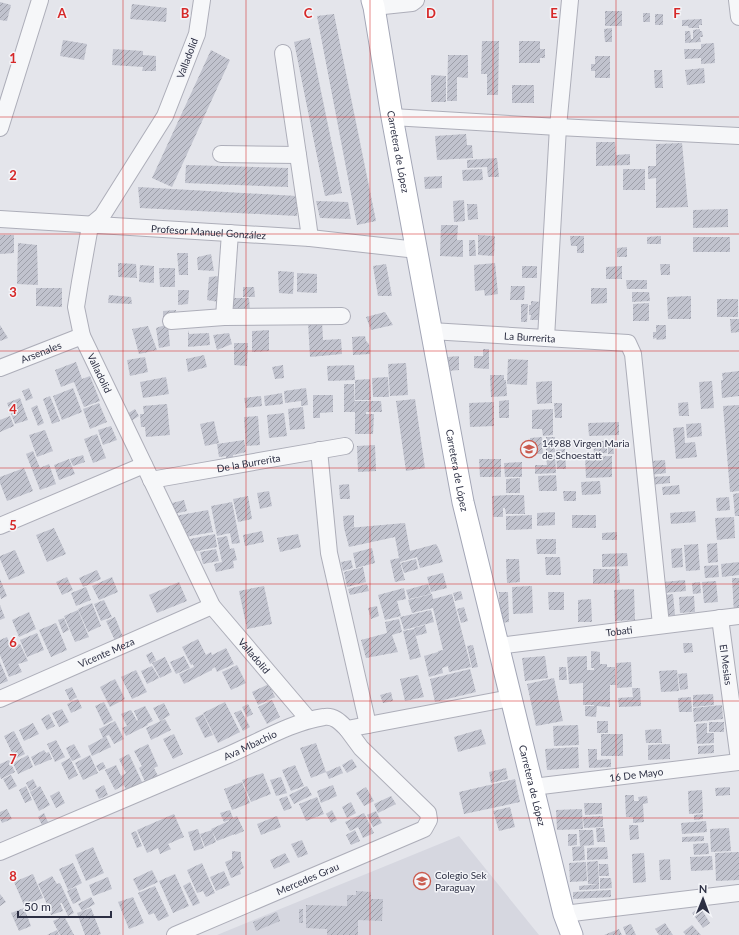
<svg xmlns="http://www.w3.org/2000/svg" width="739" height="935" font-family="Lato,sans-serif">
  <defs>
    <pattern id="building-hatch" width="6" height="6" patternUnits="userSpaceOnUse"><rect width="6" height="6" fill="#c1c3ce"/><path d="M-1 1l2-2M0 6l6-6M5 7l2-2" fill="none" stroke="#9d9fa9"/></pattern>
  </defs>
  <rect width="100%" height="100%" fill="#e4e5eb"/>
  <!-- built -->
  <path fill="#d6d7e0" d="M459,836L539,935H217Z"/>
  <!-- building -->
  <path fill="url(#building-hatch)" d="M0,2L11,5L7,21L0,20Z
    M132,4L167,8L166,22L130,19Z
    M605,11H622V26H605Z
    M643,13H650V22H643Z
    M334,14L376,221L357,225L317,16Z
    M655,14H663V25H655Z
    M702,19V25H699V28H689L688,26H682V20Z
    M612,28V42H605L604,29Z
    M700,29V31H702L703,37H700L701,42L685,43V31H690L691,39H693V30Z
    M310,38L342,193L325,196L294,42Z
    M63,40L87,44L84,60L60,56Z
    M482,41H499L498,95H487V74H481Z
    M519,41H540V49H545V58H540V63H519Z
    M714,43L715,63L701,64V58L685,59L684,49H701V44Z
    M113,49L143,51V55L156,56V71H142L143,67L112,65Z
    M211,50L230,60L172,187L152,178Z
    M448,55H468V78L457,77V101H447Z
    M595,56H610V78H595V71H591V64H595Z
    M704,68L705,83L687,85L685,70Z
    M654,70H662L663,88H655Z
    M431,75L446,76V102H431Z
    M512,85H534V103H512Z
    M466,134L467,145H472L473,158L437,160L435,136Z
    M596,142H615L616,155L630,154V165L596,166Z
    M682,143L688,207L656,208V178L648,179V166H656V144Z
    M497,158L499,177H488L487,167L467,168V160Z
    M186,165L288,168V187L185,183Z
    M482,169L483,180L463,181L462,170Z
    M623,169H645V190H623Z
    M442,176V188L425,189L424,177Z
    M138,187L297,196V216L140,208Z
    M464,200L465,221L454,222L453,201Z
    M316,201L348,202L351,219L320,218Z
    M467,204H477L478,219L468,220Z
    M728,209V227L693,228V210Z
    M441,225H458L457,240H463V257L440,256Z
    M0,235H14V253L0,254Z
    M478,235L495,236L494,256L478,255Z
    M570,236H584V253H577V246H571Z
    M661,236V244H647V237Z
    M693,237H730V252H693Z
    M469,240H475L476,256H469Z
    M18,243L37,245L38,285L17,284Z
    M627,247V257H617V248Z
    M177,253H188V275H179Z
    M211,254L214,271L198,270L197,259L198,257Z
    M118,263L136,264L137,278L118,277Z
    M495,263L498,294L485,296L484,290L475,291L474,265Z
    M386,264L392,296H378L373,266Z
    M660,264H670V275H661Z
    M140,265L154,266V283L139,282Z
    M522,266H537V278H522Z
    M622,266V279H606V267Z
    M159,268H175V287H160Z
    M278,271L294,272L293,294L279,293Z
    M297,273L317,274V293L297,292Z
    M220,276L219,302L207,300L209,277Z
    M626,280H647V289H627Z
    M511,286H525L524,300H510Z
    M243,287H254L255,297H243Z
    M36,288H62V307L36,306Z
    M591,288H607V303L591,304Z
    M178,290H189L188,304L178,305Z
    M632,292H649L650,301L632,302Z
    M109,295L131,297L132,304L108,303Z
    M691,296V319H668L667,297Z
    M230,298H249L250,312H231Z
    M717,299H738V317H717Z
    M531,301L541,302V320H530L531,315H529V305H531Z
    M649,303V321H633V304Z
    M521,304H528L527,322H521Z
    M176,310L175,317H163V311Z
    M385,312L393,325L371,330L366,317Z
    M730,319H739V332L731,333Z
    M322,321L323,340L341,339L342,354L310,357L308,322Z
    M168,324L170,346L159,348L156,328Z
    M0,325L8,338L0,341Z
    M656,325H666V339L657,340L656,338L653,339V332H656Z
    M148,326L157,350L139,354L132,329Z
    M188,330L189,334L209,333L210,345L188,347Z
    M269,330V351L252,352V331Z
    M229,333L232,344L217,350L213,335Z
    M365,336L366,341L369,344L370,354L353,355L352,337Z
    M234,343H248L247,366L234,365Z
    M483,349H489V369L474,368V356H483Z
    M204,355L207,367L188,372L186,359Z
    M459,356V370L448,371V357Z
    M145,357L148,372L130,376L127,360Z
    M508,359L528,360L527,385L507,384Z
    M76,362L82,379L90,376L100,401L84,407L74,382L61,387L55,370Z
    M406,363L408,395L390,396L388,364Z
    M283,365L284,378L275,379L272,367Z
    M354,365L355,380L370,379L371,400H355V380L328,381L327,366Z
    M739,371V396L722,398L721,380H723L722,373Z
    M490,375H504V380H506L507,396L491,397Z
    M166,377L169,394L143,398L140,382Z
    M388,377L389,397H373L372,378Z
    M552,381V403L537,404L536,382Z
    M712,381L714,408L701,409L699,382Z
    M344,384H354L355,410V401H381L382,412H366V414H374L373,434H355V412H344Z
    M29,388L33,398L26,401L22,391Z
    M73,388L82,412L62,420L53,396Z
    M306,388L308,405L301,406V401L285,403L284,391Z
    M282,393L283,404L265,406L264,396Z
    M313,395H333V412L320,413V418H313Z
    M50,396L60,421L52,424L43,399Z
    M261,396L262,406L246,408L244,398Z
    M20,398L28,420L15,424L7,403Z
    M415,399L425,468L406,471L396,401Z
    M509,400V418H499V401Z
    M494,402V426L470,427L469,403Z
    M688,402L689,416H679L678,403Z
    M99,403L107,422L90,429L83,409Z
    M554,403H562V418H555Z
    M167,404L170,435L146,437L145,427H141L140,414H144L143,406Z
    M37,405L44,423L38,426L31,408Z
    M739,405V491L730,492L723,406Z
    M303,407L305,429L290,430L288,409Z
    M135,409L139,416L131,421L127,414Z
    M553,409V435L543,436L542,429H532V410Z
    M284,413L287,436L269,438L267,415Z
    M10,416L14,426L0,432V420Z
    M258,416L260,445L246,446L244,417Z
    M214,421L219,443L205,446L200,424Z
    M619,422V435L589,436L588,423Z
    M701,423L702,436L687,438L686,424Z
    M111,426L117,440L103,445L98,430Z
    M684,427L685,443L695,442L697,457L676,459L673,428Z
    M45,430L53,451L37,457L29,435Z
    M97,434L106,458L93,463L84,439Z
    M542,437L543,454H530V438Z
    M546,437H555V452L546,453Z
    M244,440L246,452L233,455V459H226V456L219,457L217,444Z
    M593,441H607V453L594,454Z
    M613,444L614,454H608V445Z
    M375,445L376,471L358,472L357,446Z
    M565,449L566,469H557L556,450Z
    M33,451L40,468L49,464L56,484L40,490L26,454Z
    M83,455L85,462L73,466L70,459Z
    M546,455H555L556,473L535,474V465H547Z
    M612,456V477L586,478L585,457Z
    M69,459L75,474L59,480L54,465Z
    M479,459H501V477H480Z
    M665,460L666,473L651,475L650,461Z
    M522,462V477H505L504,463Z
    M24,468L33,491L7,501L0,483V477Z
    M556,475L557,491H539L538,476Z
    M670,476V483L650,485L649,477Z
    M520,478V493H506V479Z
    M600,481L601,494L582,495L581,482Z
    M349,484L350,499H340L339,485Z
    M679,485L680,494L663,495L662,487Z
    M269,491L272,506L260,509L257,493Z
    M563,491H576V501H564Z
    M739,493V516H735L733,494Z
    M509,495H524L525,514H506L505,508H503V517H493L492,496Z
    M248,496L252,519L238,522L233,499Z
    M729,497L730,510L717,511L716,498Z
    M184,500L187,511L174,514L172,503Z
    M232,502L240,543L232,544L230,533L217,536L211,506Z
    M208,510L213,532L185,537L175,516Z
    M695,511L696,522L671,524L670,513Z
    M555,512V525L537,526V513Z
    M354,515V527L348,528L405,523L410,551L436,544L439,549L443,562L420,568L417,557L400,562L405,580L395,582L390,560L399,558L395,537L349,547L344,528L343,516Z
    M532,515V529L506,530V516Z
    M572,515H596V528H572Z
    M734,517L735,538L717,540L715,518Z
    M54,528L66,554L47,562L36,535Z
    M262,531L264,542L245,546L243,535Z
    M617,532V540H602V533Z
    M215,534L217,547L193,552L190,539Z
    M298,534L301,547L280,552L277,538Z
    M227,536L230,549L234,548L237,560L233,561L234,568L216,572L214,564L222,562L217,538Z
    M536,539H556V554H537Z
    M717,543L718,562L708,563L707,544Z
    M698,544L700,570L686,571L684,545Z
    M372,548L375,563L356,568L353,553Z
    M682,548L683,567L672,568L671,549Z
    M216,549L219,561L203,564L200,552Z
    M15,550L25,573L9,580L0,559V556Z
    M627,553L628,566L602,567V554Z
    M545,557H560L561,575H546Z
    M416,559L418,569L404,573L401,563Z
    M506,559H519L520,582L507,583Z
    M351,560L353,568L343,571L341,562Z
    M739,562V575L722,577L721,564Z
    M718,565L719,577L705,578L704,566Z
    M363,567L366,582L347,587L344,572Z
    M593,569H619L620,583L593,584Z
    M97,570L101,579L83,587L79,578Z
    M443,573L447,588L431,592L427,577Z
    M67,577L73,590L62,595L56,582Z
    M112,577L118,592L99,600L92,586Z
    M732,578H739V613L734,614Z
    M0,579L7,596L1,599L0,595Z
    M685,580L686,591L664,593L663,582Z
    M716,581L718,602L704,603L702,582Z
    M179,582L187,601L157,613L149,595Z
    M700,582L701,593L693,594L692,583Z
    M367,584L369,591L350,595L348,589Z
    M428,584L431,594L409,599L406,590Z
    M264,586L272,624L247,629L239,591Z
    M532,586L533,613L513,614L512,587Z
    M86,587L91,600L76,606L71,593Z
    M404,588L406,599L397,601L401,616L385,620L378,595Z
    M634,589L635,620L615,621L614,590Z
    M461,591L463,599L455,601L453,593Z
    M499,592H508L509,622L500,623Z
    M548,592H564V610H549Z
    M432,594L433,599L452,594L471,667L449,672L448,666L442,668L443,673L429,677L424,656L438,652V651L443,650L433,608L412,613L408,600Z
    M673,594L675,615L667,616L665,595Z
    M694,596L695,612L680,613L679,597Z
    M591,599L592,622H578V600Z
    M104,600L112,617L101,621L94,604Z
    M92,603L101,626L88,632L78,609Z
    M0,605L5,618L0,620Z
    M377,606L379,616L371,619L368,608Z
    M464,607L468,621L461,623L457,609Z
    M78,610L89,637L75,642L64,616Z
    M431,610L434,622L404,630L400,617Z
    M29,612L36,629L19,637L12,620Z
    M115,617L125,642L117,645L106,621Z
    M64,618L69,630L63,633L58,620Z
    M399,619L402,632L392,635L398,652L366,658L361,640L387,633L385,622Z
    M56,623L67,650L51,657L39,630Z
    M425,625L427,633L416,636L414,628Z
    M414,629L421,657L410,660L403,631Z
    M37,633L44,650L27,657L20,640Z
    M7,637L11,647L20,644L28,661L18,664L22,672L9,677L0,655V640Z
    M198,639L206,655L211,652L212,655L226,648L234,664L217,672L215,667L212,669V670L184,684L179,674L194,667L193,664L191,665L182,647Z
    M683,643H692L693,652L684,653Z
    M473,645L478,667L472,668L467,646Z
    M591,651L600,652V664H607V667H615L616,685H610V707L597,706L596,717L585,716V706H594V705H583V683L569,684L567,657L587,656V670H594V668H591Z
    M152,652L156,660L150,664L146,655Z
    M184,656L190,668L176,674L170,662Z
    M545,656L548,678L525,681L522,658Z
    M165,657L172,672L160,678L152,663Z
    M0,662L8,681L0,684Z
    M631,662L632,687L617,688L616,663Z
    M237,665L246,683L231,690L222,672Z
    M152,666L159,678L147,684L141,671Z
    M559,667H566L567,680H559Z
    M470,669L476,692L435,702L430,679Z
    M136,670L147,692L132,699L121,677Z
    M677,670L679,691L661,692L659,671Z
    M687,673L688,689L680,690L678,674Z
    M418,675L424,697L405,701L400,679Z
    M554,678L563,721L536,726L527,684Z
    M115,679L125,699L110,707L100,687Z
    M269,684L275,697L258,705L252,692Z
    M72,687L77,697L70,701L65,690Z
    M632,688H640L641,706L619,707L618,698L633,697Z
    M391,692L393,701L383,703L380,695Z
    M713,694L714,705L693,707V695Z
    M691,697L692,712H679L678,698Z
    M78,699L82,708L71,713L67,704Z
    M272,700L280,717L267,724L258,707Z
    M104,702L113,720L104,725L95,706Z
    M225,702L240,732L218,743L203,713Z
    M164,703L170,715L160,721L153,708Z
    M248,704L253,714L247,717L242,707Z
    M722,705L723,719L694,722L693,708Z
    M145,706L153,721L147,724L148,725L126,736L122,728L127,726L121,714L131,710L137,721L138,720L134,711Z
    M62,709L69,722L59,727L52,713Z
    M241,710L250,727L243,731L234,713Z
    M49,714L55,726L47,730L41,719Z
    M203,714L213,735L205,738L195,718Z
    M165,719L171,730L151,740L146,728Z
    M115,721L124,739L114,744L109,735L106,736L111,747L92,756L88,746L103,738L99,729Z
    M597,721H608V733H597Z
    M709,722H724V732H709Z
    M33,723L39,734L24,741L19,730Z
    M707,723V733H714V743L697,744L696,724Z
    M578,725L579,745L554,746L553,726Z
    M481,729L486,744L458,752L454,737Z
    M661,729L662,743H646L645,730Z
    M14,731L25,754L15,759L4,736Z
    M174,734L183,754L173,759L163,739Z
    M601,734H623V756H601Z
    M56,740L65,757L55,762L47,744Z
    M316,743L326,772L311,778L300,748Z
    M74,744L81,757L72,761L66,748Z
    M148,744L158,766L154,768L159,778L146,784L139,768L142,766L134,751Z
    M670,744V759L648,760V745Z
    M714,745V753L698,754V746Z
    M578,747L579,768L547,770L545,749Z
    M588,749H597V760L611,759V767L589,768Z
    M44,750L46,753L49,752L52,759L35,766L31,757Z
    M129,754L142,782L126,790L124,785L115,790L105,770L116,765L121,776L126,773L119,759Z
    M28,755L33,767L18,774L13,763Z
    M90,755L98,773L83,780L75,763Z
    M70,758L78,775L69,780L61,763Z
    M352,759L357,767L347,773L342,765Z
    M9,760L15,772L1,779L0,776V764Z
    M103,762L106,768L99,771L96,766Z
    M295,765L304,786L291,791L282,770Z
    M340,766L343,773L329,779L326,772Z
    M506,768L508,779L491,783L489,772Z
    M263,773L271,794L251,802L242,780Z
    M11,775L17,786L9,790L3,779Z
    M281,777L287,793L276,796L270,780Z
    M33,779L37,787L30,791L26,783Z
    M515,779L520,802L464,814L459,792Z
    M242,782L250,803L232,810L224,789Z
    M104,785L108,795L99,799L95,790Z
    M333,785L337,796L321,803L317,791Z
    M26,786L32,800L25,803L19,790Z
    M40,786L50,805L39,811L30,792Z
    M307,786L312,795L294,804L289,795Z
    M366,787L374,801L364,806L356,793Z
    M730,787V795L716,796L715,788Z
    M702,790L703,813L689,814L688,791Z
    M59,791L65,803L56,808L50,796Z
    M625,795H634V801H639L638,797L647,796L648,803L643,804L644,822L633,823V817H626Z
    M287,796L292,808L284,811L279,799Z
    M391,796L396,804L378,813L374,804Z
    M317,797L324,814L306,821L299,804Z
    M351,802L356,813L347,818L342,807Z
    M584,803H602V814L585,815Z
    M510,807L515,827L499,831L493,811Z
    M7,809L12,819L2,823L0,819V812Z
    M582,809L583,829L557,830L556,810Z
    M230,810L233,818L237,816L244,831L235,835V834L217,841L212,831L216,842L205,847L200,834L212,830L211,829L229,821V820L224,822L220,813Z
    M332,810L337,820L331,823L326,814Z
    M376,811L382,823L373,827L367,815Z
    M44,813L48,822L42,825L38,817Z
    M364,813L374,833L363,838L358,827L350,831L345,822Z
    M174,814L184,837L168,844L171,849L160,854L158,848L147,853L137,830Z
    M703,814V819L694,820V815Z
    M277,816L281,827L261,835L257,824Z
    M603,816V827L584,828L583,817Z
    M706,821L707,832L682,834L681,823Z
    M629,825H638L639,839L630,840Z
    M596,828H604L605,842H597Z
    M729,828L731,851L711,852L710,829Z
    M198,829L204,848L194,851L188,832Z
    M355,830L360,841L351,845L346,835Z
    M579,830H593L594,845L580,846Z
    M136,831L142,846L137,848L131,833Z
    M568,834H577V845L568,846Z
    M704,836V841L682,842V837Z
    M302,840L308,854L298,858L291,844Z
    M708,843L709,854L694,855L693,844Z
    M584,846L585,860L573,861L572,847Z
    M93,847L104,873L86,881L75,855Z
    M607,847L608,859L587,860V848Z
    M232,851L241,852V860L244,868L240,870L241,874L231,878L225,862L232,859Z
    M739,852V880L716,881L715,853Z
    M285,853L290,862L274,869L270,860Z
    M644,853L646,882L633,883L632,854Z
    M712,856L713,870L691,871L690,857Z
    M670,859L671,880H660L659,860Z
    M598,861L599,884H588L587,862Z
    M586,862L587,881L570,882L569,863Z
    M73,863L82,883L68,890L59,869Z
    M202,863L215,893L206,897L203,891L197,893L187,870Z
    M599,864H608L609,876H599Z
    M152,870L158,882L139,891L133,879Z
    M224,871L230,885L216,891L210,877Z
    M33,874L43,898L24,905L14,882Z
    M175,874L189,906L173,913L159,881Z
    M52,876L57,884L60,883L74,913L68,916L62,903H60L63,911L51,915L44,897L38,884Z
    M108,877L112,889L93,896L89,885Z
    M600,878H611L612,888L600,889Z
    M190,882L200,903L193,906L183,886Z
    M599,884V889L579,890V886Z
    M155,886L169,916L158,921L154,913L149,915L138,893Z
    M76,887L81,900L73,904L67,891Z
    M611,890V897L573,899V892Z
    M356,891L371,892V899H383L382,921L358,920V935H327V929L306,928V905L347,906V895H356Z
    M0,894L6,902L0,906Z
    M91,897L95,904L82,911L78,904Z
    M133,897L144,923L129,929L118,902Z
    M700,907L710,923L703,928L692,913Z
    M24,908L31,926L19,931L11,913Z
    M91,908L101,934L98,935H85L77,913Z
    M299,909H303V923H299Z
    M277,912L280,921L256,931L253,922Z
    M64,916L74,935H60L53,921Z
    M665,923L673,935H659L655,929Z
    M631,924L636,935H626L623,927Z
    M692,925L701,935H686L683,932Z
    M619,929L622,935H604Z
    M57,930L59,935H47Z"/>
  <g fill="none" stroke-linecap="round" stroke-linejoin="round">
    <!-- minor casing -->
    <g stroke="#adaeb9" stroke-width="18">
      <g id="minor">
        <path id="s1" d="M202,0L197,34L165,116L102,216L90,226L80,282L76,307L82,336L212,606L309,720"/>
        <path d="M737,0L739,17"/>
        <path d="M374,7L412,3L416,0"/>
        <path d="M283,53L307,216L310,238"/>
        <path d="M392,117L558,127L739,136"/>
        <path d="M0,128L40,0"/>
        <path d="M221,154L298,155"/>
        <path id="s2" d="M0,219L310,238L417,250"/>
        <path d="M224,317L230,233"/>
        <path d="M171,321L224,317L342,316"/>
        <path id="s3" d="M431,331L628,343L633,354L661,625"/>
        <path d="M546,338L558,127L570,0"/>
        <path id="s4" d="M0,368L82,336"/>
        <path d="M319,450L329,553L368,725"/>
        <path id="s5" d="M151,480L345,446"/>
        <path d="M0,526L144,465"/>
        <path id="s6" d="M720,618L739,760"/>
        <path id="s7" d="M498,646L739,616"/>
        <path id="s8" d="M0,699L212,606"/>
        <path id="s9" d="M533,787L739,762"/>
        <path id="s10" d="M0,852C75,820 151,788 226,756C257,743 291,722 324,717C334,715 341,723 347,729L510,698"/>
        <path d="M564,914L739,893"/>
        <path id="s11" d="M175,935L424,829L429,820L428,813L361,748L347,729"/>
      </g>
    </g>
    <!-- major casing -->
    <g stroke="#a3a6b6" stroke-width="23">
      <g id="major">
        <path id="s12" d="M372,0L374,7L392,117L463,502L564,914L572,935"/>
      </g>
    </g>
    <!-- minor -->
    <use href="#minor" stroke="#f6f7f9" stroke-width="16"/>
    <!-- major -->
    <use href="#major" stroke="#fff" stroke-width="21"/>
  </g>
  <!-- grid -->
  <path fill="none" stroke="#d62828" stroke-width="1" stroke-opacity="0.55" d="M123,0V935M246,0V935M370,0V935M493,0V935M616,0V935M0,117H739M0,234H739M0,351H739M0,468H739M0,584H739M0,701H739M0,818H739"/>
  <!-- icons -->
  <defs>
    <g id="school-ring" transform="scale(0.9)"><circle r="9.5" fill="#f3f4f8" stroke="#ca5b4f" stroke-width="1.5"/><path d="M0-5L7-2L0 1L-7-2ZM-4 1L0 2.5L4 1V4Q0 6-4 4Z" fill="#ca5b4f"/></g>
  </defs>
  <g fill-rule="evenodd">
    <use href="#school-ring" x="529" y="449"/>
    <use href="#school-ring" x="422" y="881"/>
  </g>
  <g text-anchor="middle" stroke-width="3" stroke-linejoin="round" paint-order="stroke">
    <!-- street labels -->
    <g font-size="10" fill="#2c2f43" stroke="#f3f4f8">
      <text transform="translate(187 58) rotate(-69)" y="4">Valladolid</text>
      <text dy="4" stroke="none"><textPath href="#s12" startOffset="154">Carretera de López</textPath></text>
      <text dy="4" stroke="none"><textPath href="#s2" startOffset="209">Profesor Manuel González</textPath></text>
      <text dy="4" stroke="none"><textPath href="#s3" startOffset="99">La Burrerita</textPath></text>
      <text dy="4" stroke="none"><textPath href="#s4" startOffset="44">Arsenales</textPath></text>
      <text dy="4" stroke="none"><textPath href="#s1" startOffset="409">Valladolid</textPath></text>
      <text dy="4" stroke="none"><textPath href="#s5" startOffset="99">De la Burrerita</textPath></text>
      <text dy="4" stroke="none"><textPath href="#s12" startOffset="478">Carretera de López</textPath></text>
      <text dy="4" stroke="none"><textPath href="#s7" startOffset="122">Tobati</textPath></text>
      <text dy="4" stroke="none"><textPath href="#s8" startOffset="116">Vicente Meza</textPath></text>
      <text dy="4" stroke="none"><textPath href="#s1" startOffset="733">Valladolid</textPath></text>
      <text dy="4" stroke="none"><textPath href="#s6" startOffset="47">El Mesias</textPath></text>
      <text dy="4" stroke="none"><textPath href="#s10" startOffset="272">Ava Mbachio</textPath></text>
      <text dy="4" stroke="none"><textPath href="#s9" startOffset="104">16 De Mayo</textPath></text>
      <text dy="4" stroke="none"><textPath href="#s12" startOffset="802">Carretera de López</textPath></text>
      <text dy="4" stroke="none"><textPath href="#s11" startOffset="144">Mercedes Grau</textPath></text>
    </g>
    <!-- poi labels -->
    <g font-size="10" fill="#2c2f43" stroke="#f3f4f8" text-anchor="start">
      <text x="542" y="447">14988 Virgen Maria<tspan x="542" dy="12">de Schoestatt</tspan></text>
      <text x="435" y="879">Colegio Sek<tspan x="435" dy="12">Paraguay</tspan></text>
    </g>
  </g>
  <g font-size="13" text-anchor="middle" font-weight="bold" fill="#d62828" stroke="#f3f4f8" stroke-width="3" stroke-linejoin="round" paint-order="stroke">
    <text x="62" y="18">A</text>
    <text x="185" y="18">B</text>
    <text x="308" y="18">C</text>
    <text x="431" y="18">D</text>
    <text x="554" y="18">E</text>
    <text x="677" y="18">F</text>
    <text x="13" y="63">1</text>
    <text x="13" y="180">2</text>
    <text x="13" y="297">3</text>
    <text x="13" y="414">4</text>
    <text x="13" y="530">5</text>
    <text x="13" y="647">6</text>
    <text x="13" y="764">7</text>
    <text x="13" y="881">8</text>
  </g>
  <!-- north arrow -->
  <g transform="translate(703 899) rotate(1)" stroke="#f3f4f8" stroke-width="3" paint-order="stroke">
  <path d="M0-3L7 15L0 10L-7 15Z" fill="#2c2f43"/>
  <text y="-6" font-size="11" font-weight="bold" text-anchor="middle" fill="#2c2f43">N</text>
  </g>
  <!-- scale -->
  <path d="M18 911v6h93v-6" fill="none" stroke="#2c2f43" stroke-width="2"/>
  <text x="24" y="911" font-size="12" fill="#2c2f43" stroke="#f3f4f8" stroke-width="3" paint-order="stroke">50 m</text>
</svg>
